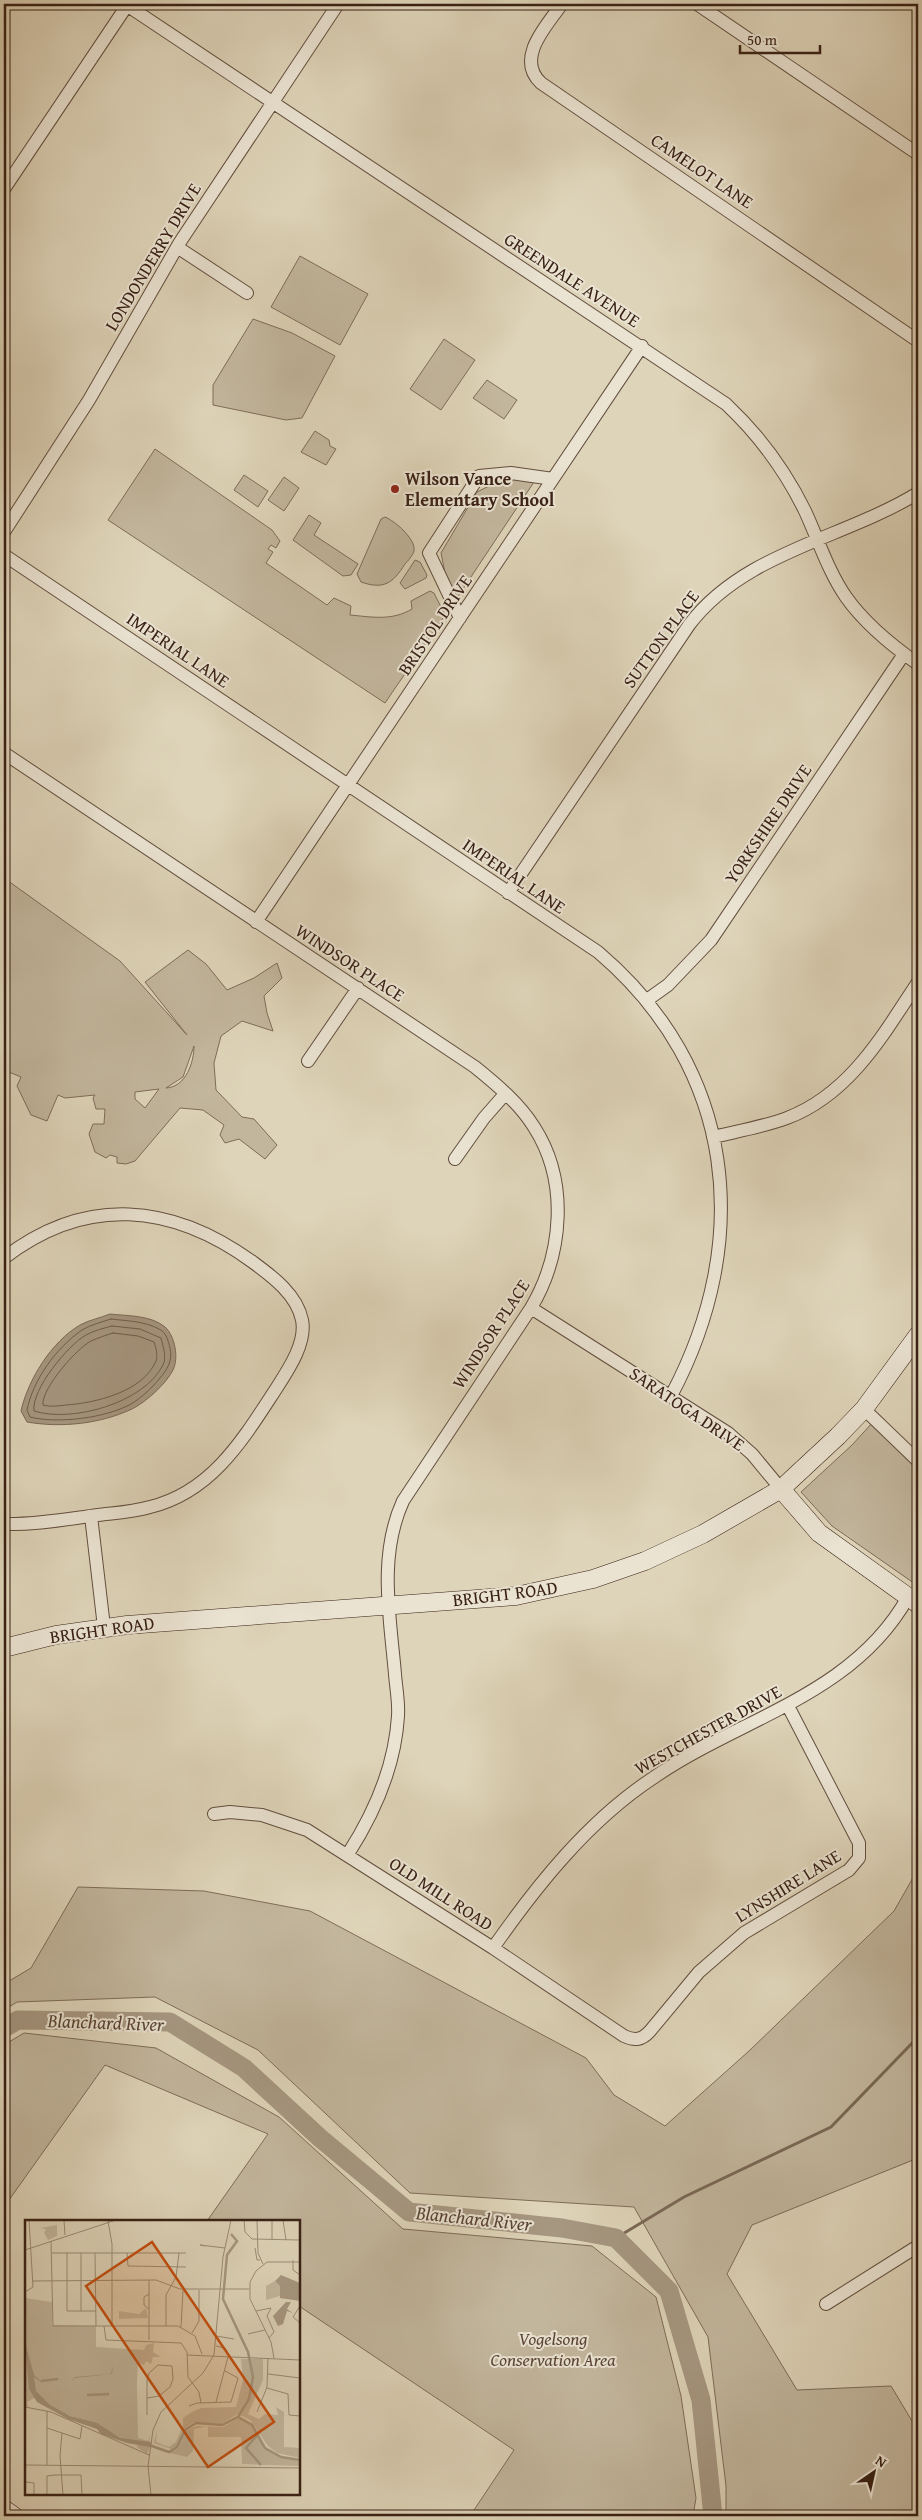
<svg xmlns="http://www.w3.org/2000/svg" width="922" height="2520" font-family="'Gentium Book Plus',serif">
  <rect width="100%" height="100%" fill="#ded4b9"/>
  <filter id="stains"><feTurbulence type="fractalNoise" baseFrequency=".004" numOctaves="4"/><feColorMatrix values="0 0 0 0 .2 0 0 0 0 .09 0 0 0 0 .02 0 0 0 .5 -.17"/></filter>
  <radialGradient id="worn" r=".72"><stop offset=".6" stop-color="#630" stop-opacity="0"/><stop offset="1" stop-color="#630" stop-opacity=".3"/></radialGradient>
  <!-- green -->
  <path fill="#c2b69d" stroke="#7e6c59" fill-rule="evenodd" d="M300,256L368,294L340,345L271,307Z
    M253,319L292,333L335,356L302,418L286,420L213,405V385Z
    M444,339L475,360L441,410L410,389Z
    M487,380L517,400L504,419L473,398Z
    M315,431L329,440L330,446L336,449L326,465L301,452Z
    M155,449L272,530L280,541L276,548L271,545L268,549L273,552L266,563L327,605L334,598L351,606L350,615C372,617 392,621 412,609L411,601L430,591L434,593L445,615L385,703L108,520Z
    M244,475L268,491L258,507L234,490Z
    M284,477L299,488L284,511L268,500Z
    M513,479L534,482L457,598L445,573L441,553L477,492L497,482H511Z
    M309,515L321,523L314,535L358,564L351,575L343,576L293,540Z
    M385,517C395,521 416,539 414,551C413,555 408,561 405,564C393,583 384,590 361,582L357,574L381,519Z
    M415,560L420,562L427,575L426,578L405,589L400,583Z
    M4,878L120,961L187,1035L145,982L188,950L206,964L227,990L254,978L277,963L282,978L264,996L267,1013L273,1031L242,1021L221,1036L214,1063L216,1090L242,1117L254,1119L277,1145L265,1159L239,1139L225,1143L220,1135L224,1125L203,1110L180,1108L135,1161L126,1164L117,1163V1157L110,1155L106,1158L95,1152L89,1134L93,1124H104L105,1109H96L93,1098L95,1095L65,1098L58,1095L47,1121L31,1115L17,1086L21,1077L4,1070ZM194,1046C194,1062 186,1087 166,1088L183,1077ZM159,1089L145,1108L135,1099V1092Z
    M874,1421L918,1471V1586L832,1526L801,1492L852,1445Z
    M918,1869V2158L752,2225L727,2274L797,2390L891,2386L918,2431V2516H726V2486L708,2337L634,2207L410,2193L258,2050L155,1997L17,2002L4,2010V1984L31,1968L78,1887L204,1891L310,1911L586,2058L614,2095L665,2126L749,2051L894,1911Z
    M24,2033L156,2048L279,2117L403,2229L592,2246L656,2297L681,2396L696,2498L693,2516H470L514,2450L299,2306V2221H207L268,2134L105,2065L4,2207V2045Z"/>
  <!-- water -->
  <path fill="#a69781" stroke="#7a6856" d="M110,1314C127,1316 151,1315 165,1327C175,1336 179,1358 173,1370C166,1384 146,1402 132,1409C100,1424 61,1428 27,1422L21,1411C28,1380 51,1342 80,1325C89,1320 100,1318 110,1314Z"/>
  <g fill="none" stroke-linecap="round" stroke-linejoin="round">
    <!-- shore -->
    <path stroke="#705c4b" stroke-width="1" d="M111,1319C127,1321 144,1321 159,1329C167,1333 168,1341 170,1348C173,1361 167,1370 159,1379C152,1388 141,1398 131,1404C106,1418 57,1424 30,1417L27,1410C33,1380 56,1348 82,1330C90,1325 102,1322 111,1319Z
      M112,1326L140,1329L161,1338C163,1347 167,1357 163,1365C144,1403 72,1423 34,1411C31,1390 68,1345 86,1335C93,1331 104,1328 112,1326Z
      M113,1333L138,1336L154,1342C156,1348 158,1355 156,1361C143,1392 95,1403 66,1405C58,1406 50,1407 43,1405C41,1389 77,1348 91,1341C98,1338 106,1335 113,1333Z"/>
    <!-- stream -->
    <path stroke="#7a6856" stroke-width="3" d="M616,2238L684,2197L831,2127L918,2037"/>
    <!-- river -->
    <path stroke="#a69781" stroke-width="19" d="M4,2028L18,2020L170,2022L244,2068L320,2138L409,2212L562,2228L616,2238L669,2291L701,2400L713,2516"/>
    <!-- street casing -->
    <g stroke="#624e3e" stroke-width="14">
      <path id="street" d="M125,4L726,404C759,435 785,470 805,511C818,539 828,571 846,597C865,624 891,645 918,664
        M562,4C546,26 515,59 541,83L918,341
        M697,4L918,154
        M4,189L128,4
        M177,247L247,293
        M4,532L89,400L180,242L338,4
        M4,555L598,952C736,1069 754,1240 671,1396
        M460,618L429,553L479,476L511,473L553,479
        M4,753L475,1067C496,1084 519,1103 534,1127C569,1181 563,1254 531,1308L403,1501C378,1556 390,1616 395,1674C396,1688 399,1702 398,1716C395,1767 375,1812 348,1854
        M508,893L689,625C744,552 843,539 918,493
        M256,922L642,346
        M647,1000L668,985L711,940L904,654
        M308,1061L358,988
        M713,1137C738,1131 763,1127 787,1118C850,1094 883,1035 918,982
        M455,1159L484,1118L505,1094
        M4,1258C86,1195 172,1203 254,1263C273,1277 297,1295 302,1320C307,1344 286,1373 274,1392C242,1441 211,1492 150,1507C133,1512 115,1513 98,1515C67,1519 35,1525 4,1524
        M531,1308L728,1433L752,1454L781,1489
        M864,1409L918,1461
        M91,1516L104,1627
        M214,1814L230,1812L262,1815L307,1830L493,1948L624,2036C635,2041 642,2040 650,2031L699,1972L744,1933L849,1870L859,1858V1843L788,1706
        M493,1948C537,1885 588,1821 653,1778C739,1718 853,1696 908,1597
        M826,2304L918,2246"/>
    </g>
    <!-- secondary casing -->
    <g stroke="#392115" stroke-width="19">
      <path id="secondary" d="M781,1489L819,1533L918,1604
        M4,1648L56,1635L127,1625L516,1596L593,1579L645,1561L703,1534L781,1489L838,1436L864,1409L918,1335
        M4,2509L14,2516"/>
    </g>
    <!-- street -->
    <use href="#street" stroke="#eae3d2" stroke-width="12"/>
    <!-- secondary -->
    <use href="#secondary" stroke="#eae3d2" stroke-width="18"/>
  </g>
  <!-- markers -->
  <circle fill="#8f2418" stroke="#eae3d2" stroke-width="2" cx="395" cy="489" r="5"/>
  <g text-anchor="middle" stroke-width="4" stroke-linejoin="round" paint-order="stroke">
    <!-- street labels -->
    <g font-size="18" fill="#392115" stroke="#eae3d2">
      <text transform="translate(702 171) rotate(34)" y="6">CAMELOT LANE</text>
      <text transform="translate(153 257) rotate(-59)" y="6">LONDONDERRY DRIVE</text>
      <text transform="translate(572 280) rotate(33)" y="6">GREENDALE AVENUE</text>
      <text transform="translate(435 625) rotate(-56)" y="6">BRISTOL DRIVE</text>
      <text transform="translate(661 639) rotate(-54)" y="6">SUTTON PLACE</text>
      <text transform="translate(178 650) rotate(34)" y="6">IMPERIAL LANE</text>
      <text transform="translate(768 824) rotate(-56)" y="6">YORKSHIRE DRIVE</text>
      <text transform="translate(514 876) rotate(34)" y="6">IMPERIAL LANE</text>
      <text transform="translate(350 963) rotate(33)" y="6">WINDSOR PLACE</text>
      <text transform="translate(491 1334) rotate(-57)" y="6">WINDSOR PLACE</text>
      <text transform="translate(687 1409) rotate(34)" y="6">SARATOGA DRIVE</text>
      <text transform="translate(505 1594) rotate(-7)" y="6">BRIGHT ROAD</text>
      <text transform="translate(102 1630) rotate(-8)" y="6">BRIGHT ROAD</text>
      <text transform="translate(708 1730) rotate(-29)" y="6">WESTCHESTER DRIVE</text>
      <text transform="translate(788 1886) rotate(-32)" y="6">LYNSHIRE LANE</text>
      <text transform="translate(441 1894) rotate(33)" y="6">OLD MILL ROAD</text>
    </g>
    <!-- poi labels -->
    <g font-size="18" font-weight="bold" fill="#392115" stroke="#eae3d2" text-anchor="start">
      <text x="405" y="485">Wilson Vance<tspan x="405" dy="21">Elementary School</tspan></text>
    </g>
    <!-- park labels -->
    <g font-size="18" font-style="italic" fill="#5b4637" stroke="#eae3d2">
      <text x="553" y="2345">Vogelsong<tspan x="553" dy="21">Conservation Area</tspan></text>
    </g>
    <!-- water labels -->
    <g font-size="19" font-style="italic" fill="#5a4435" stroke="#eae3d2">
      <text transform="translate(106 2022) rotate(2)" y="7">Blanchard River</text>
      <text transform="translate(474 2218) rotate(6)" y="7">Blanchard River</text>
    </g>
  </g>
  <!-- overview -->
  <g transform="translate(25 2220)">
    <rect width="275" height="275" fill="#ded4b9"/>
    <path d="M32,5V16L23,20L19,13L21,9L15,8ZM250,61L255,66V76L241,80V66ZM0,78L27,82V105L71,106V127L119,130L121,125L129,123L128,132L136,137H128L126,144L121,141L119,145L113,143L112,164L113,218L123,221L126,214L124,222L113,221L126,225L122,234L112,227L113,223L82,215L71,205L27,189L9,178L2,182L3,187L0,186ZM121,88L123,98L94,99V91L114,94ZM216,139H238V160L223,194L234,199L240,194L253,195L251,187L259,192V227L275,228V238L252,233L243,226L225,200L213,194L196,204L169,202L159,209L151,226L146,229L129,223L132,210L131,222L144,227L151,222L158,206V198L167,192L176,188L211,187L218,160ZM212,199H219L226,205L240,229L256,238L275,241V246L217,244L216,217H183V206L169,209L168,231L162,237L128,229L144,233L153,228L161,211L171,206L198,207Z" fill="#c2b69d"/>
    <path d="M256,55L275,63V81L255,78V66L250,61ZM261,82H266L262,89L268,93L262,91L258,104L253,106L248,96ZM0,122L9,155L17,162L28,158H29L47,162L49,158L50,157L86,154L88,145L87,154L50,158L47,162L28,158L16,162L9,157L11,171L25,185L45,196L72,203L95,218L126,222L125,227L102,223L76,214L72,209L43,199L12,182L4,169Z" fill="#a69781"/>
    <path fill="none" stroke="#a69781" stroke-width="2.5" d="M206,14L212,21L202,35L198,79L223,132L228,157L224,179L213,197M16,161L33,159M62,175L84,174M234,213L221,228L236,245M124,225L144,232L152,227L160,210L171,203L197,205L213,197L227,205L240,228L256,237L275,240"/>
    <path fill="none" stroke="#9c8c77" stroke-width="1" d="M39,0L40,15M219,0L220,12L227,19L275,20M232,0L233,33L238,44M258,0L261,20M83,1L87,24V106M247,20V0M26,21L28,106H153L170,116L177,134M180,26L175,25L200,28M230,28L232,40H235M0,30L91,0M27,33H161M42,33V91H71M56,33V91M70,33L71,106M102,33L103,46L161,47M268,40V50L275,55M124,60V120M8,61L131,60L155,69H224M0,72L8,67L4,0M124,74L119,77V85L124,89M275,86L268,97L275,103M231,91L246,88L242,96L249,112L244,118M79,106L81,120L156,123L162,132L163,157L174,172L176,183M141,106V75L151,57L154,33M156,107L158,70M167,113L174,101V70M223,114L240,110M191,116L209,119M191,126L200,128L205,137M162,135L275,140M249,138L246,122L225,79V62L231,51L242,42H275M243,154L275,158M242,168L263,174L264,195L275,196M122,178L134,176L145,167L148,159L147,146L133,145L124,153L122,160V195M191,182L203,137M164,186L172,183L206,182L213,158L200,151M0,187L26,192L124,235M22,191V245M232,192L242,167L243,138M22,208L55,219L57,206M37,213L35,236L38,275M0,245L275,248M123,246L126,275M123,246L128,210L136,192L178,153L189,135L198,37L206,0M1,262L9,263V275M22,275V256L30,255H56L57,275"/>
    <path fill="#c54e0e" fill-opacity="0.15" stroke="#c54e0e" stroke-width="2.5" d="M127,22L249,202L183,247L61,66Z"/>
    <rect width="275" height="275" fill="none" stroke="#392115" stroke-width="2.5"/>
  </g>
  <!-- margin -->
  <rect width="922" height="2520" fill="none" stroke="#ded4b9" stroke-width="20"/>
  <rect x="5" y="5" width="912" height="2510" fill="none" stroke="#392115" stroke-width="2.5"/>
  <rect x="10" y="10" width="902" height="2500" fill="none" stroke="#392115"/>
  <!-- north arrow -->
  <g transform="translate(874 2472) rotate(34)" stroke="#eae3d2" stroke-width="4" paint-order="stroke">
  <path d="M0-4L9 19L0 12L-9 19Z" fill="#392115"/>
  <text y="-8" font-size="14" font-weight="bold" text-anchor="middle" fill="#392115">N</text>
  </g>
  <!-- scale -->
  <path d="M740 45v8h80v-8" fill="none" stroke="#392115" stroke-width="2.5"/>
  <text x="747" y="45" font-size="15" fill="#392115" stroke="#eae3d2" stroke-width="4" paint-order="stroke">50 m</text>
  <rect width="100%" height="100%" filter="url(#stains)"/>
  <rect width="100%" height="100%" fill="url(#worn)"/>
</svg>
